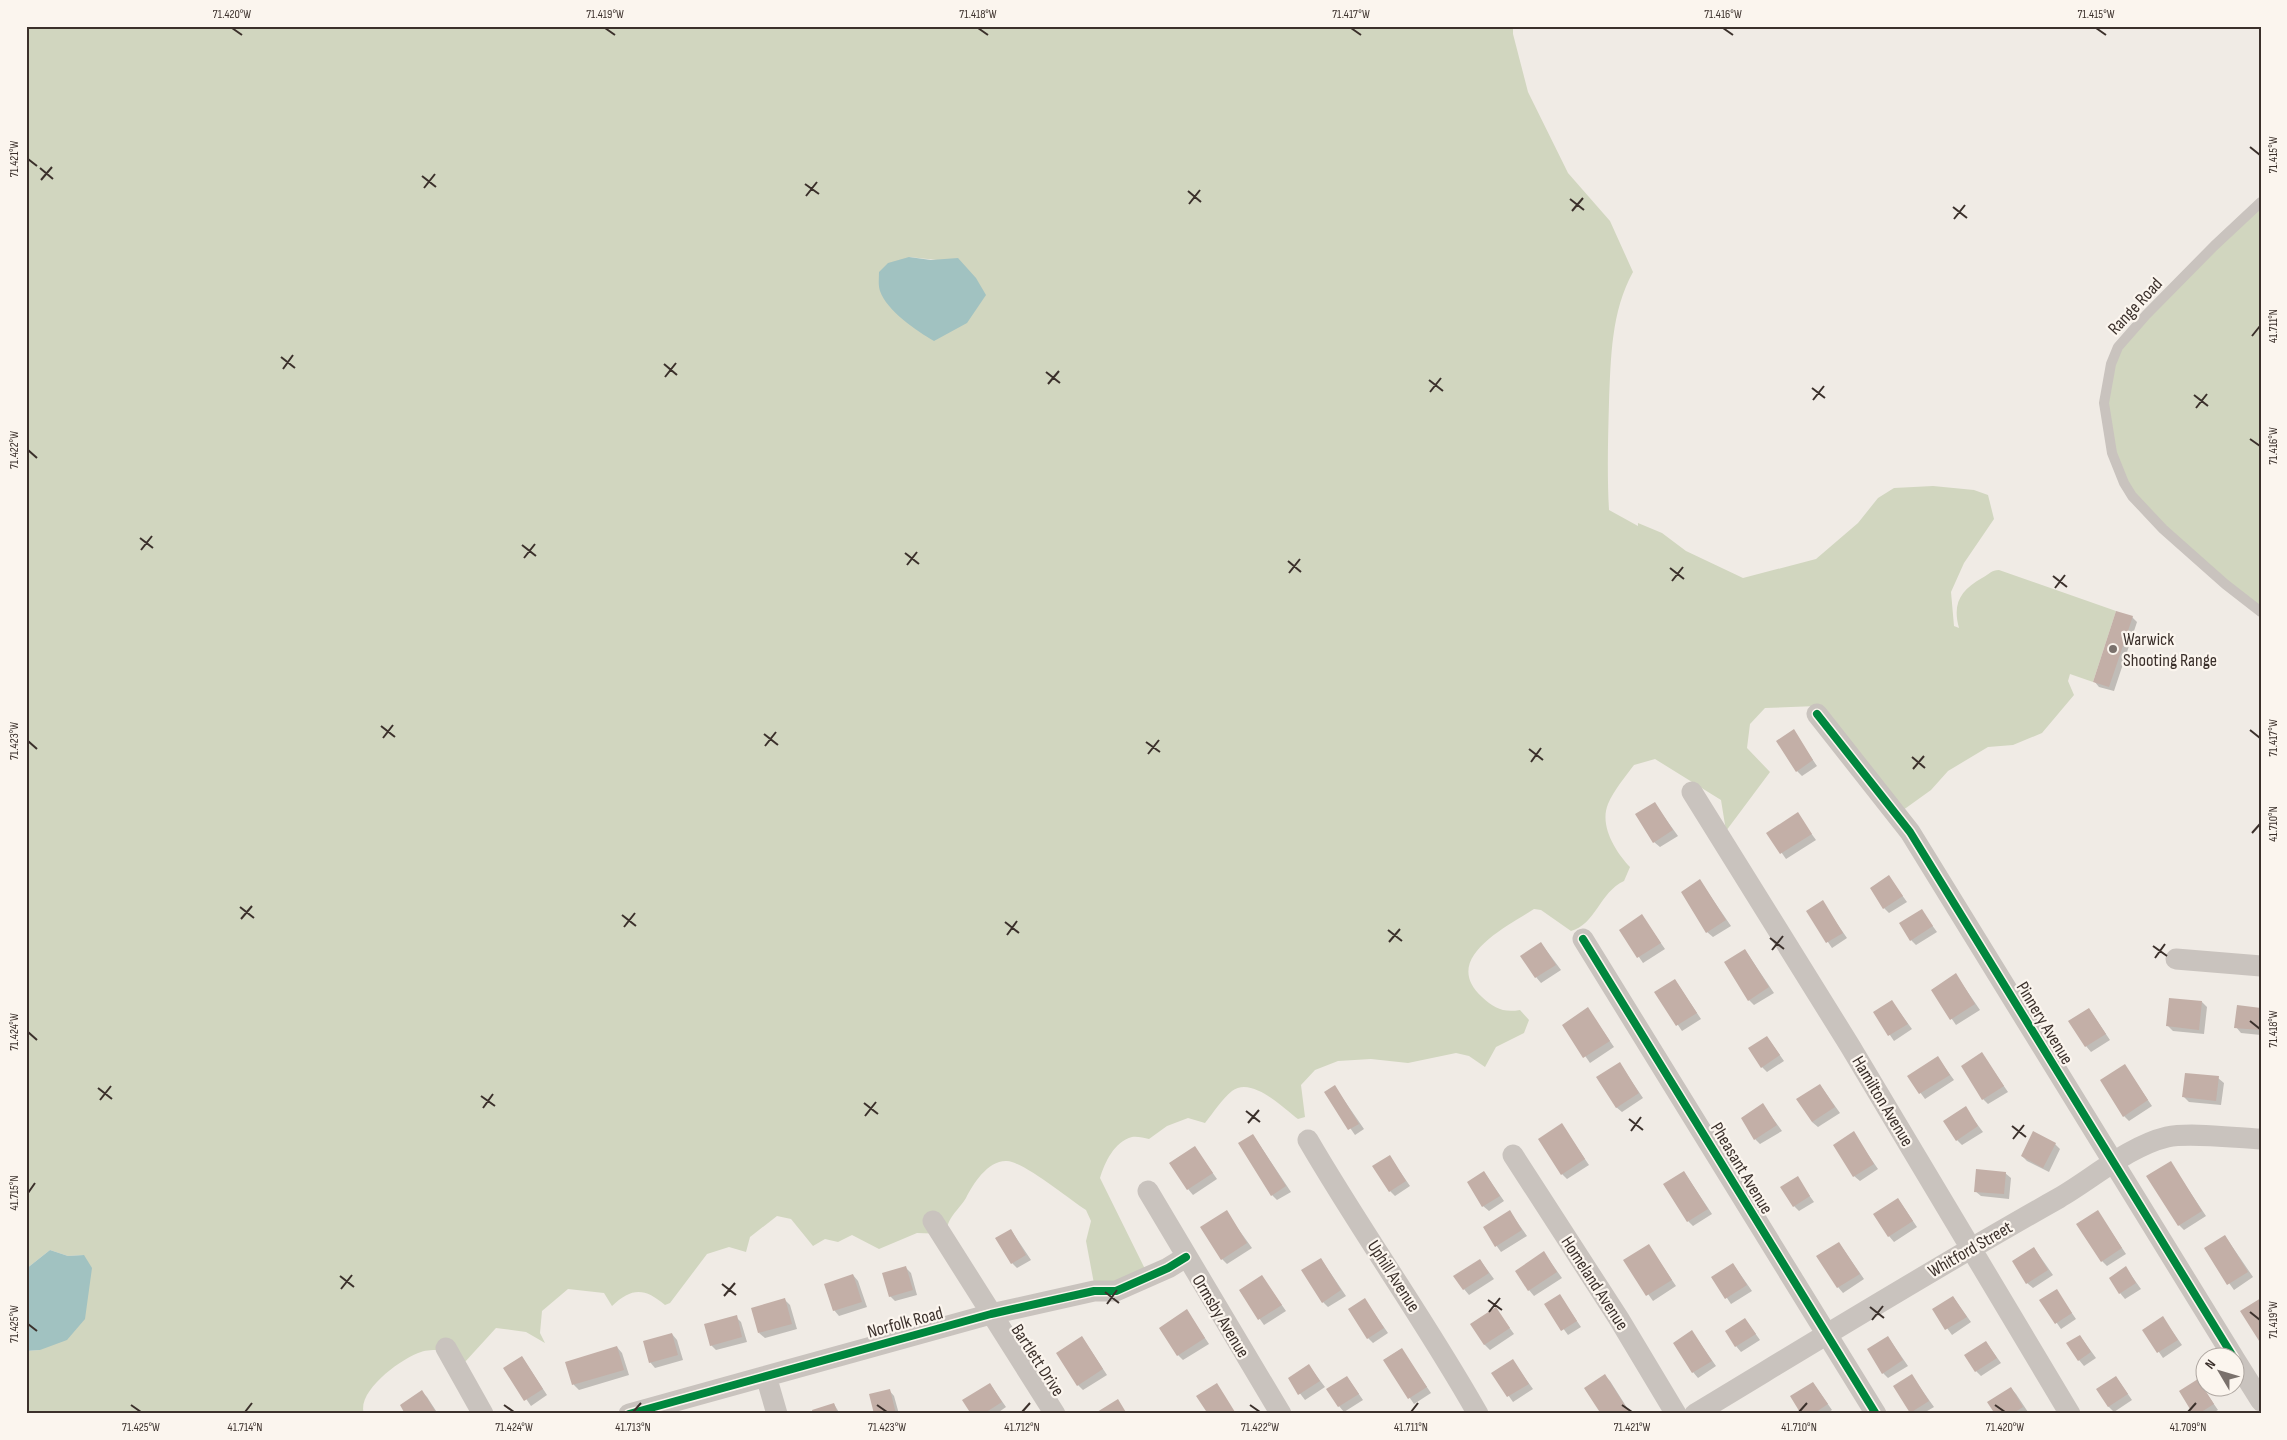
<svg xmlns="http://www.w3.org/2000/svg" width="2287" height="1440" font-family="'Sofia Sans Condensed',sans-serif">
  <rect width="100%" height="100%" fill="#f0ebe5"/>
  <!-- green -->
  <path fill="#d1d6bf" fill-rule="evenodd" d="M26,26H1513V34L1528,92L1568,173L1610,221L1633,272C1611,312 1611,357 1609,402C1608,439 1607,474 1609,510L1638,526V523L1662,533L1686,551L1743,578L1816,559L1858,523L1878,498L1894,488L1933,486L1974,490L1988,495L1994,519L1964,563L1951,592L1954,626L1959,628C1952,603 1961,590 1982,578C1990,574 1991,570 1999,570L2116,611L2093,682L2070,674L2068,681L2074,695L2042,733L2013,745L1988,747L1948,771L1931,790L1899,813L1817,706L1765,708L1750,724L1747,748L1770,772L1726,831L1721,800L1655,759L1634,765C1625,777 1614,790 1608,804C1599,826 1616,852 1630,867L1624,881C1600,892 1595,925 1571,931L1541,910L1534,909C1506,927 1440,959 1482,997C1494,1008 1503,1013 1520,1010L1529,1020L1524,1033L1496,1047L1485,1067L1469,1056L1456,1053L1408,1063L1371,1059L1338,1061L1315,1070L1301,1085L1305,1117L1298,1119C1283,1108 1252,1076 1232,1091C1222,1099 1213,1113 1205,1123L1188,1118L1167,1126L1149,1139C1144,1138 1137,1136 1132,1137C1114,1142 1105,1162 1100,1178L1145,1269L1095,1289L1086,1241L1091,1221L1086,1210C1069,1199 1024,1162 1007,1161C988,1160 973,1184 966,1198C958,1211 946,1218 947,1234L917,1233L879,1249L852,1235L838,1242L825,1239L813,1246L791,1219L777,1216L750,1237L746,1252L729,1247L707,1254L670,1303L665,1305C645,1288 632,1287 612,1306L604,1293L568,1289L542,1311L540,1333L545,1343L526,1332L496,1328L464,1363C458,1359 448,1351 440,1350C435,1350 426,1350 421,1352C402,1358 356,1391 364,1414H26V1351L40,1350L84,1255L68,1256L50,1250L26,1269ZM909,257L937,260L934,341Z
    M2261,201V610L2137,501L2111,452L2103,396L2113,356Z"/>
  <!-- water -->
  <path fill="#a1c2c1" d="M909,257L931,260L958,258L976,278L986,295L967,323L934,341C917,331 887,311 880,291C878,285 879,278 879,272L888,263Z
    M50,1250L68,1256L84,1255L92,1268L85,1319L67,1340L40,1350L26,1351V1269Z"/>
  <!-- shadow -->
  <path fill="#0003" d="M2132,617L2137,622L2114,691L2099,687L2094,681Z
    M1793,731L1817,766L1802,776L1797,771Z
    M1655,804L1678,836L1660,847L1654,842Z
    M1797,814L1816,840L1786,859L1768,833Z
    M1889,877L1907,902L1889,913L1884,908Z
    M1700,881L1731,926L1713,937L1707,932Z
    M1822,902L1847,938L1832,948L1807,911Z
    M1921,910L1937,932L1916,945L1911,940Z
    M1642,916L1665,949L1643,963L1621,930Z
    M1541,943L1561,970L1541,983L1536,977Z
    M1745,950L1774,993L1754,1005L1749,1000Z
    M1956,975L1980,1010L1956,1025L1932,990Z
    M1675,980L1701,1019L1682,1031L1656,992Z
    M1892,1002L1912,1029L1894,1041L1875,1013Z
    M2202,1002L2207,1007L2204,1034L2173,1031L2168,1026Z
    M1588,1009L1614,1047L1590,1063L1564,1025Z
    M2089,1009L2110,1040L2091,1052L2086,1046Z
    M2261,1009V1035L2241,1033L2236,1027Z
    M1767,1037L1784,1061L1767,1072L1762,1067Z
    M1982,1054L2008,1092L1988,1104L1983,1099Z
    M1938,1058L1954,1080L1925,1099L1909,1077Z
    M1620,1064L1643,1098L1622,1112L1616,1107Z
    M2125,1066L2152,1106L2129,1121L2124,1116Z
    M2218,1078L2224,1083L2221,1105L2189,1102L2184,1097Z
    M1820,1085L1840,1113L1818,1127L1812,1122Z
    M1335,1087L1364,1129L1355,1135L1326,1093Z
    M1763,1105L1782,1131L1760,1144L1755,1139Z
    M1965,1108L1983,1132L1962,1145L1957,1140Z
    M1562,1125L1589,1165L1567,1179L1562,1174Z
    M1853,1133L1878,1169L1860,1181L1854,1176Z
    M1253,1135L1291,1192L1277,1200L1272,1195Z
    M2055,1144L2060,1149L2049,1172L2027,1161L2022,1156Z
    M1195,1148L1217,1179L1193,1195L1188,1189Z
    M1390,1157L1410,1186L1395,1196L1390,1191Z
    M2170,1162L2206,1216L2184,1230L2179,1225Z
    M1484,1172L1504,1201L1489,1211L1483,1206Z
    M1684,1172L1712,1214L1693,1226L1688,1221Z
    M2005,1173L2011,1178L2009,1199L1981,1196L1975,1191Z
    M1797,1178L1814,1202L1799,1211L1794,1206Z
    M1898,1199L1917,1227L1894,1242L1889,1236Z
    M1226,1212L1252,1248L1227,1264L1222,1259Z
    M1510,1212L1527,1236L1501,1252L1484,1228Z
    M2098,1212L2126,1254L2107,1266L2102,1261Z
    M1011,1230L1031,1260L1017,1268L1012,1263Z
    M2225,1236L2253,1277L2234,1290L2205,1249Z
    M1839,1243L1864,1279L1843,1293L1838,1287Z
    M1649,1246L1676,1286L1653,1301L1625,1261Z
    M2034,1248L2053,1275L2033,1288L2027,1283Z
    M1544,1253L1562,1278L1534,1296L1529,1290Z
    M1321,1259L1346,1296L1328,1307L1323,1302Z
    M1480,1260L1494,1279L1469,1295L1464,1289Z
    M1733,1264L1752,1291L1731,1304L1713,1277Z
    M906,1268L911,1273L917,1295L895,1301L890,1296Z
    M2126,1268L2141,1289L2125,1299L2120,1293Z
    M853,1275L858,1281L867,1307L839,1316L834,1310Z
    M1262,1277L1286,1311L1264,1325L1240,1291Z
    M2056,1290L2076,1319L2061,1329L2041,1300Z
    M1560,1296L1581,1327L1568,1335L1546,1305Z
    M1953,1297L1971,1322L1952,1335L1934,1310Z
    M785,1300L790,1305L797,1329L765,1338L759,1333Z
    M1365,1300L1388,1333L1373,1343L1368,1338Z
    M1496,1309L1514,1334L1490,1350L1484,1344Z
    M1187,1311L1209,1344L1183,1360L1178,1355Z
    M736,1317L741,1322L747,1342L716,1350L711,1345Z
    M2163,1318L2182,1345L2163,1358L2144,1330Z
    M1745,1319L1760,1340L1741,1352L1736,1346Z
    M1692,1332L1716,1366L1698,1378L1693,1372Z
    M672,1334L677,1340L683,1360L655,1368L650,1362Z
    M2080,1336L2096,1358L2084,1366L2079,1360Z
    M1082,1337L1107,1375L1083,1390L1078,1385Z
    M1888,1337L1908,1366L1888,1378L1883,1373Z
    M1986,1342L2001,1363L1981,1376L1976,1371Z
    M617,1347L622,1353L629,1375L579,1390L574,1385L567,1363Z
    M1401,1349L1431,1393L1414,1404L1384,1360Z
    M522,1357L547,1395L531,1406L505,1368Z
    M1513,1361L1533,1389L1513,1402L1493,1373Z
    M1309,1366L1325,1387L1305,1400L1289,1379Z
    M1605,1376L1610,1381L1631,1414H1603Z
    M1912,1376L1934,1407L1922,1414L1911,1412Z
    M1347,1377L1363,1400L1344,1412L1339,1406Z
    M2116,1377L2132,1400L2114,1412L2108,1406Z
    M2198,1381L2218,1410L2211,1414H2195Z
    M1813,1383L1832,1410L1826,1414H1802Z
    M990,1384L1006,1407L996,1414H972Z
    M2011,1388L2016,1394L2028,1412L1996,1414Z
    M889,1390L894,1396L899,1414H875Z
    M422,1392L427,1397L438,1414H407Z
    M834,1404L840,1414H815Z"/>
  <!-- building -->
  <path fill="#c3afa7" d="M2116,611L2133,616L2109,687L2093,682Z
    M1794,729L1813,760L1796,772L1776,741Z
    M1655,802L1673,830L1653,843L1635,814Z
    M1798,812L1812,834L1780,854L1766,833Z
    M1889,875L1903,896L1883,909L1870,888Z
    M1700,879L1726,920L1706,933L1681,892Z
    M1823,900L1843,933L1826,943L1806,911Z
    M1922,909L1933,926L1910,941L1899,923Z
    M1642,914L1661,943L1637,958L1619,930Z
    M1541,942L1556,965L1535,978L1520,956Z
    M1745,949L1769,987L1748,1001L1724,962Z
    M1956,973L1975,1004L1950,1020L1931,990Z
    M1675,979L1697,1013L1676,1026L1654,992Z
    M2169,998L2202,1001L2199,1030L2166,1026Z
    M1892,1000L1908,1024L1888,1036L1873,1012Z
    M2237,1005L2261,1008V1030L2234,1028Z
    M1588,1007L1610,1041L1583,1058L1562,1025Z
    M2089,1008L2106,1034L2085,1047L2068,1021Z
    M1767,1036L1780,1055L1761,1068L1748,1048Z
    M1982,1052L2004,1086L1982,1100L1961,1066Z
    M1938,1056L1950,1075L1919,1094L1907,1076Z
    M1620,1062L1639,1093L1616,1108L1596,1077Z
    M2125,1064L2148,1100L2123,1117L2100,1080Z
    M2185,1073L2219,1076L2216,1101L2182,1097Z
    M1820,1084L1835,1107L1812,1122L1796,1099Z
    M1335,1085L1359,1124L1348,1130L1324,1092Z
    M1763,1103L1777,1125L1754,1140L1741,1118Z
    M1966,1106L1978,1126L1956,1141L1943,1121Z
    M1562,1123L1585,1159L1561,1175L1538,1139Z
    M1854,1131L1874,1164L1853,1177L1833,1145Z
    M2033,1131L2056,1143L2043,1168L2021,1156Z
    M1253,1134L1286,1186L1271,1196L1238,1143Z
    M1195,1146L1213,1173L1187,1190L1169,1163Z
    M1390,1155L1406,1181L1389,1192L1372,1166Z
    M2171,1161L2202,1211L2178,1226L2146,1176Z
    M1976,1169L2006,1172L2004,1194L1974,1192Z
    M1484,1171L1500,1196L1482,1207L1467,1182Z
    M1684,1171L1708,1209L1687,1222L1663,1184Z
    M1798,1176L1810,1196L1793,1207L1780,1187Z
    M1898,1198L1913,1221L1888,1237L1873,1214Z
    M1227,1210L1247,1243L1221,1260L1200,1227Z
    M1510,1210L1522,1230L1495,1247L1483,1227Z
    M2098,1210L2122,1248L2101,1262L2076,1224Z
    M1011,1229L1026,1255L1011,1264L995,1238Z
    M2225,1235L2248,1272L2227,1285L2204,1248Z
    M1839,1242L1860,1274L1837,1288L1816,1256Z
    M1649,1244L1672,1280L1646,1296L1623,1260Z
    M2034,1247L2048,1270L2026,1284L2012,1261Z
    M1544,1251L1557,1272L1528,1291L1515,1271Z
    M1321,1258L1341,1290L1322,1303L1301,1270Z
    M1480,1259L1489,1273L1463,1290L1453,1276Z
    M1733,1263L1747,1285L1725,1299L1711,1277Z
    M906,1266L913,1290L889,1297L882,1273Z
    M2126,1266L2136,1283L2119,1294L2109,1278Z
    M853,1274L862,1302L833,1311L824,1284Z
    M1262,1275L1282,1305L1258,1320L1239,1290Z
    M2057,1289L2072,1313L2055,1324L2039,1300Z
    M1560,1294L1577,1321L1561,1331L1544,1304Z
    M1953,1296L1967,1317L1945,1330L1932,1309Z
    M785,1298L792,1324L758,1333L751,1308Z
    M1365,1298L1384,1328L1367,1339L1348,1309Z
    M2261,1298V1344L2240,1311Z
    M1496,1307L1510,1328L1484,1345L1470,1324Z
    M1187,1309L1205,1338L1177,1356L1159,1328Z
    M737,1315L742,1337L710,1346L704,1324Z
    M2163,1316L2178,1340L2157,1353L2142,1330Z
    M1745,1318L1756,1334L1735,1347L1725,1331Z
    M1692,1330L1712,1361L1692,1373L1673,1343Z
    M672,1333L678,1355L649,1363L643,1341Z
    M2080,1335L2091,1352L2078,1361L2066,1343Z
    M1082,1336L1103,1369L1077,1386L1056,1353Z
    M1888,1336L1903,1360L1882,1374L1867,1349Z
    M1986,1341L1997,1358L1975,1372L1964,1355Z
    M617,1346L624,1370L572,1385L565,1362Z
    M1402,1348L1427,1387L1408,1399L1383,1360Z
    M522,1356L543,1389L524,1401L503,1368Z
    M1513,1359L1529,1384L1507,1397L1491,1373Z
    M1309,1364L1320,1381L1298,1395L1288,1378Z
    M1605,1374L1629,1412L1626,1414H1601L1584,1388Z
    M1912,1374L1929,1401L1910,1413L1893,1386Z
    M1347,1376L1359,1394L1338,1407L1326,1389Z
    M2116,1376L2128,1394L2108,1407L2096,1389Z
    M2198,1379L2214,1404L2198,1414H2193L2179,1391Z
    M1813,1382L1828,1404L1813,1414H1801L1790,1396Z
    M990,1383L1002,1402L983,1414H971L962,1400Z
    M1217,1383L1235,1412L1232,1414H1208L1196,1396Z
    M2011,1387L2023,1407L2012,1414H1995L1987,1402Z
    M890,1389L896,1414H874L869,1394Z
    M422,1390L437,1414H405L400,1405Z
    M1118,1399L1127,1414H1098L1097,1412Z
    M834,1403L838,1414H813L812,1410Z"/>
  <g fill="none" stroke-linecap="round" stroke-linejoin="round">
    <!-- lane -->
    <path stroke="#c9c3be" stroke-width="10" d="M2261,202L2214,246L2146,315L2118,347L2111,364L2104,403L2112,453L2124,483L2132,496L2163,529L2225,584L2261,612"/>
    <!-- street -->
    <path stroke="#c9c3be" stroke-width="21" d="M1817,714L1910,832L2234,1358
      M1692,792L1850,1046L2070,1414
      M1583,939L1876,1414
      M2176,959L2261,966
      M1308,1140C1362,1233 1425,1320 1478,1414
      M1513,1155L1619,1319L1676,1414
      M1148,1191L1281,1414
      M933,1221L1055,1414
      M446,1348L483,1414
      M2234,1358L2261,1401
      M766,1376L777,1414
      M629,1414L991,1314L1094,1291H1116L1168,1268L1186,1257
      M1695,1414C1816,1341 1936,1267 2059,1198C2092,1179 2129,1146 2167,1137C2190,1132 2235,1138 2261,1139"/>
    <!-- cycleway casing -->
    <g stroke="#fbf5ee" stroke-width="11">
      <path id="cycleway" d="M1817,714L1910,832L2234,1358
        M1583,939L1876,1414
        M629,1414L991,1314L1094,1291H1116L1168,1268L1186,1257"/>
    </g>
    <!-- cycleway -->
    <use href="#cycleway" stroke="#00873e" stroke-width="8"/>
  </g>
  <!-- ticks -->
  <path fill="none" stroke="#3b302b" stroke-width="2" d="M232,28L242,35M605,28L615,35M978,28L988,35M1351,28L1361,35M1723,28L1733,35M2096,28L2106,35M2250,147L2260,155M28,159L37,166M40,168L53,179M422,176L436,187M41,180L52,167M805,184L819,194M424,188L435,174M1188,191L1201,202M806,196L817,182M1570,199L1584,210M1189,204L1200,190M1953,207L1967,218M1572,211L1583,198M1954,219L1965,205M2252,336L2260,326M281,357L295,368M664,364L677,375M283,369L293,355M1046,372L1060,383M665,377L676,363M1429,380L1443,391M1048,384L1059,371M1812,388L1825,398M1430,392L1441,378M2194,395L2208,406M1813,400L1824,386M2196,408L2207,394M2250,439L2260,446M28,450L37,458M140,538L153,548M522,545L536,556M141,550L152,536M905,553L919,564M524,558L535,544M1288,561L1301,572M907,565L917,552M1670,568L1684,579M1289,573L1300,559M2053,576L2067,587M1672,581L1683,567M2055,588L2065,575M381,726L395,737M2250,730L2260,738M764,734L778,745M383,738L393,725M28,741L37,749M1146,742L1160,752M765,746L776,732M1529,749L1543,760M1148,754L1159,740M1912,757L1925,768M1531,762L1541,748M1913,769L1924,756M2252,833L2260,824M240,907L254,918M622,915L636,926M241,919L252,906M1005,922L1019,933M624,927L635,913M1388,930L1402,941M1007,935L1017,921M1770,938L1784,949M1389,942L1400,929M2153,946L2167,956M1772,950L1783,936M2155,958L2165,944M2250,1021L2260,1029M28,1032L37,1040M98,1088L112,1099M481,1096L495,1106M100,1100L111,1086M864,1103L878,1114M483,1108L493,1094M1246,1111L1260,1122M865,1116L876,1102M1629,1119L1643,1130M1248,1123L1259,1110M2012,1126L2026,1137M1631,1131L1641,1117M2013,1139L2024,1125M28,1193L35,1183M340,1276L354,1287M722,1284L736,1295M341,1289L352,1275M1105,1292L1119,1303M724,1296L735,1283M1488,1300L1502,1310M1107,1304L1117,1290M1870,1307L1884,1318M1489,1312L1500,1298M2250,1312L2260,1320M1872,1320L1883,1306M28,1324L37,1331M131,1405L141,1412M504,1405L514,1412M877,1405L887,1412M1250,1405L1260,1412M1622,1405L1632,1412M1995,1405L2005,1412M245,1412L252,1403M633,1412L641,1403M1022,1412L1030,1403M1411,1412L1418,1403M1799,1412L1807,1403M2188,1412L2196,1403"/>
  <!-- markers -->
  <circle fill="#7a716c" stroke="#fbf5ee" stroke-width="2" cx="2113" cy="649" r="5"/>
  <g text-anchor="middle" stroke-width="4.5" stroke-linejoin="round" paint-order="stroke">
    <!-- street labels -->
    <g font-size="18" fill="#3b302b" stroke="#fbf5ee">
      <text transform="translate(2135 306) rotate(-47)" y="6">Range Road</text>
      <text transform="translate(2045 1023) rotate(59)" y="6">Pinnery Avenue</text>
      <text transform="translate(1883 1101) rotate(59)" y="6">Hamilton Avenue</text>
      <text transform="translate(1742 1168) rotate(59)" y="6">Pheasant Avenue</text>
      <text transform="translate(1970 1249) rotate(-30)" y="6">Whitford Street</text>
      <text transform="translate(1394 1276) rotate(57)" y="6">Uphill Avenue</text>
      <text transform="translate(1595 1283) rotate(57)" y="6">Homeland Avenue</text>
      <text transform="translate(1221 1316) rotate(59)" y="6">Ormsby Avenue</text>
      <text transform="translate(905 1322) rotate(-15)" y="6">Norfolk Road</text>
      <text transform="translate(1038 1360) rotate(57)" y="6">Bartlett Drive</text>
    </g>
    <!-- poi labels -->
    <g font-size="18" fill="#3b302b" stroke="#fbf5ee" text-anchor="start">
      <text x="2123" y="645">Warwick<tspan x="2123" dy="21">Shooting Range</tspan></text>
    </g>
  </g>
  <!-- border -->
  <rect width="2287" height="1440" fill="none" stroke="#fbf5ee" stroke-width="55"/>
  <!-- north arrow -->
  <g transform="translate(2220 1372) rotate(308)"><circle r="24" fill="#fbf5ee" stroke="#aea6a0"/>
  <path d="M0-4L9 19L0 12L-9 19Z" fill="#7a716c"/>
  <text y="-8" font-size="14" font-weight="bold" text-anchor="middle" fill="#3b302b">N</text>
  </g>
  <rect x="28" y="28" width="2232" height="1384" fill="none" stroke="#3b302b" stroke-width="2"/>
  <g font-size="12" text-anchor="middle" fill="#3b302b">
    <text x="232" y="18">71.420°W</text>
    <text x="605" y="18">71.419°W</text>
    <text x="978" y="18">71.418°W</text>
    <text x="1351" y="18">71.417°W</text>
    <text x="1723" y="18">71.416°W</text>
    <text x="2096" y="18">71.415°W</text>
    <text transform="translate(2273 155) rotate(-90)" y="4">71.415°W</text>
    <text transform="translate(14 159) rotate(-90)" y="4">71.421°W</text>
    <text transform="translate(2273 326) rotate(-90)" y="4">41.711°N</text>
    <text transform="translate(2273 446) rotate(-90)" y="4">71.416°W</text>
    <text transform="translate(14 450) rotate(-90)" y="4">71.422°W</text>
    <text transform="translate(2273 738) rotate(-90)" y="4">71.417°W</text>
    <text transform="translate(14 741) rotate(-90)" y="4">71.423°W</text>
    <text transform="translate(2273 824) rotate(-90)" y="4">41.710°N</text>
    <text transform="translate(2273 1029) rotate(-90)" y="4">71.418°W</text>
    <text transform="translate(14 1032) rotate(-90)" y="4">71.424°W</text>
    <text transform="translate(14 1193) rotate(-90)" y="4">41.715°N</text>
    <text transform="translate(2273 1320) rotate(-90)" y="4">71.419°W</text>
    <text transform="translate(14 1324) rotate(-90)" y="4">71.425°W</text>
    <text x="141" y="1431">71.425°W</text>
    <text x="245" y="1431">41.714°N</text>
    <text x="514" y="1431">71.424°W</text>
    <text x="633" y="1431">41.713°N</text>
    <text x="887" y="1431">71.423°W</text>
    <text x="1022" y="1431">41.712°N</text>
    <text x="1260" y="1431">71.422°W</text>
    <text x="1411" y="1431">41.711°N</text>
    <text x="1632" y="1431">71.421°W</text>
    <text x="1799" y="1431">41.710°N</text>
    <text x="2005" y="1431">71.420°W</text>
    <text x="2188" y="1431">41.709°N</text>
  </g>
</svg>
